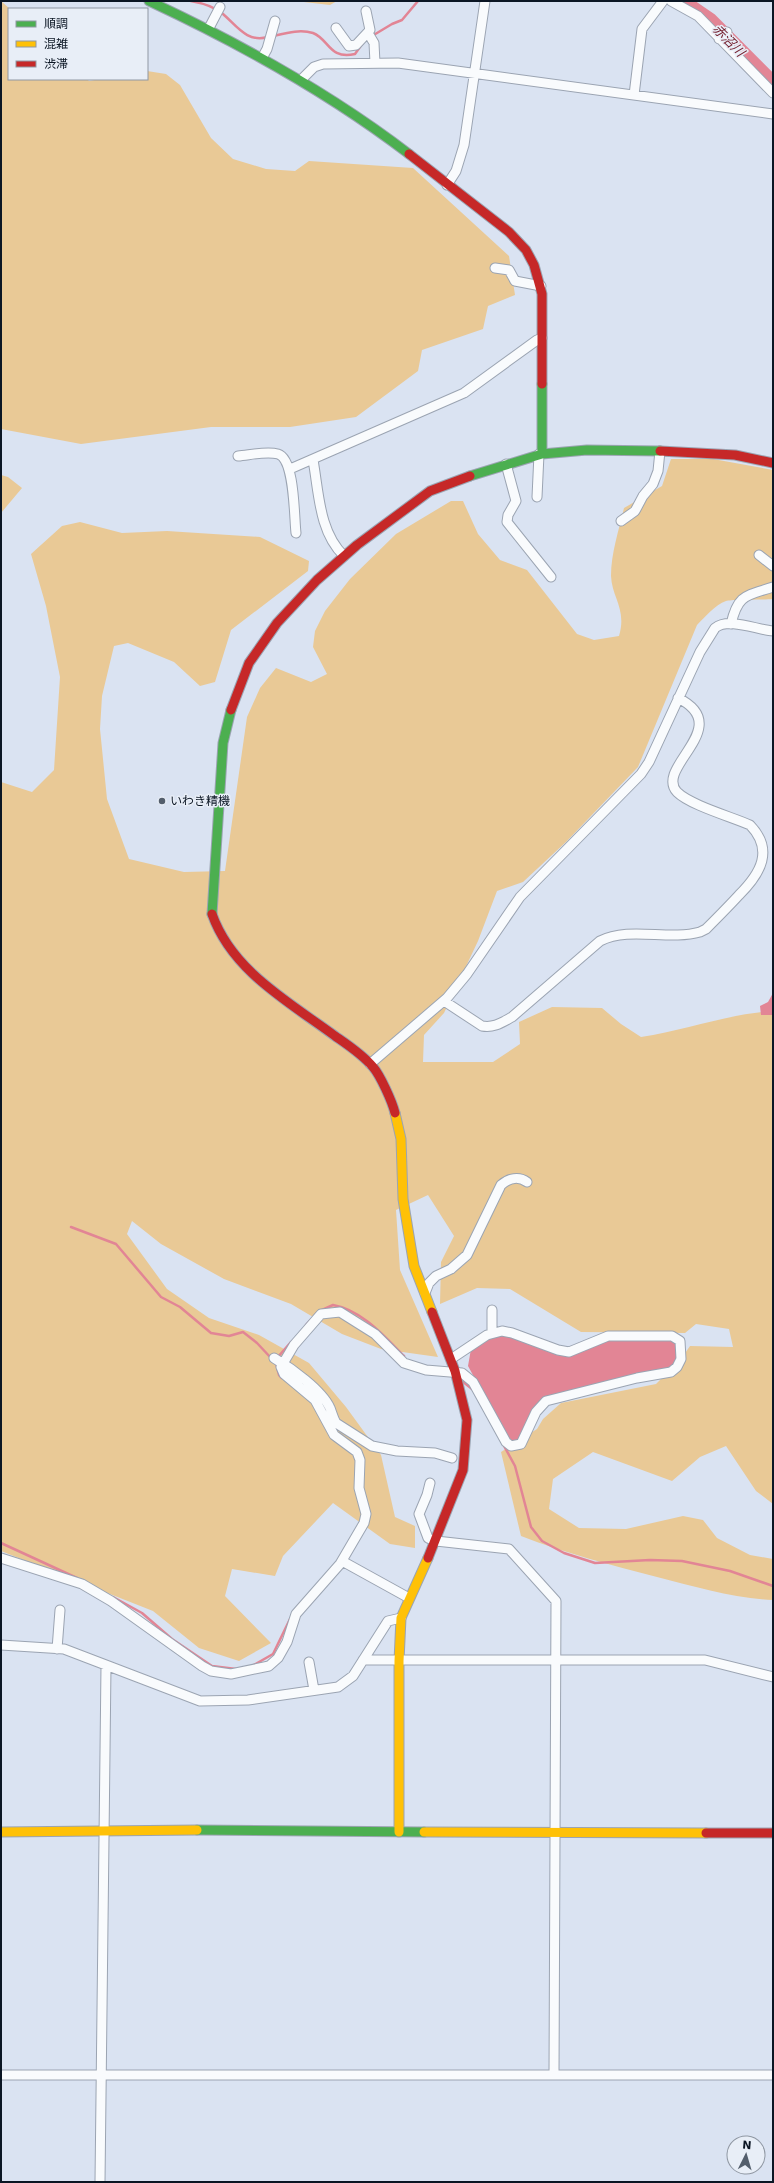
<svg xmlns="http://www.w3.org/2000/svg" width="774" height="2183" font-family="'DejaVu Sans','Noto Sans JP',sans-serif">
  <rect width="100%" height="100%" fill="#dae3f2"/>
  <!-- green -->
  <path fill="#e9c996" d="M1,1L10,9L9,79H87L89,81L101,79H147V71L166,74L180,85L211,138L233,159L266,169L295,171L309,161L413,168L509,256L515,295L488,306L483,329L422,350L418,371L356,417L290,427H211L81,444L1,429Z
    M295,1H337L330,5Z
    M671,459H713L773,470V599C763,600 731,599 726,601C715,605 705,617 697,625L638,767L566,842L523,882L497,891L478,941L444,1013L424,1035L423,1062H493L520,1044L519,1022L552,1007L602,1008L621,1024L641,1037C686,1030 728,1014 773,1011V1504L756,1491L726,1446L700,1457L672,1481L593,1452L553,1479L549,1509L579,1528L626,1529L683,1516L703,1520L717,1538L750,1555L773,1559V1600C733,1598 696,1587 657,1577C611,1565 565,1553 521,1536L501,1452L537,1429L543,1419L561,1403L656,1384L681,1359L690,1346L733,1347L729,1329L696,1324L685,1333L581,1332L510,1289L477,1288L440,1304L441,1262L454,1236L428,1195L396,1210L400,1270L438,1357L381,1349L342,1334L291,1304L224,1279L161,1244L132,1221L127,1234L167,1289L209,1318L259,1335L309,1363L346,1407L381,1455L395,1517L415,1526V1548L390,1544L333,1503L283,1556L275,1576L232,1569L225,1596L271,1643L239,1661L199,1648L153,1611L1,1551V782L32,792L54,770L60,677L46,606L31,554L62,526L80,522L122,533L167,531L260,537L309,561L308,571L231,630L215,682L200,686L174,662L128,643L114,646L102,696L100,729L107,799L129,859L184,872L225,871L247,717L260,688L276,668L311,682L327,674L313,647L315,631L325,611L350,579L396,534L451,501H463L478,534L500,560L527,570L577,634L594,640L619,636C627,609 612,598 611,576C611,553 619,530 624,508L662,486Z
    M1,475L8,477L22,488L1,513Z"/>
  <!-- water -->
  <path fill="#e28595" d="M773,993V1015H761L760,1006L768,1002Z
    M502,1334L569,1355L609,1339H671L677,1342V1358L670,1369L552,1396L516,1443L508,1439L468,1366L471,1349L488,1338Z"/>
  <g fill="none" stroke-linecap="round" stroke-linejoin="round">
    <!-- stream -->
    <path stroke="#e28595" stroke-width="2.5" d="M191,1C202,3 214,6 223,14C237,26 247,43 268,37
      M273,36C286,33 300,29 313,33C329,39 329,60 355,54L362,44
      M372,36L392,24L402,20L418,1
      M71,1227L116,1244L161,1297L180,1307L211,1333L229,1336L243,1332L257,1343L271,1358
      M322,1310L333,1305C362,1310 385,1337 404,1356
      M306,1325L317,1313
      M277,1358L291,1342
      M276,1363L279,1375L282,1378
      M462,1381L472,1389
      M503,1444L515,1466L531,1527L542,1541L564,1553L595,1563L650,1560L682,1561L730,1571L773,1586
      M1,1543L77,1578
      M113,1597L142,1613L172,1639L212,1666L236,1669
      M252,1666L273,1654L290,1619"/>
    <!-- river -->
    <path stroke="#e28595" stroke-width="16" d="M681,1L709,20L773,84"/>
    <!-- street casing -->
    <g stroke="#9ba4b2" stroke-width="11">
      <path id="street" d="M671,1L698,16L773,93
        M209,28L220,7
        M336,28L349,46L356,45L370,30L366,11
        M368,33L374,43L375,63
        M719,39L727,32
        M262,58L267,49L275,21
        M301,80L314,67L323,64L398,63L773,114
        M634,95L642,29L663,1
        M447,185L456,171L464,145L485,1
        M495,268L509,270L515,281L541,286
        M238,456C250,455 266,451 278,454C295,459 294,517 296,533
        M313,460C319,493 319,532 344,556
        M506,464L516,501L508,515L507,522L551,577
        M290,469L464,393L537,340L542,338
        M537,497L539,454
        M621,521L635,511L643,496L653,484L658,471L660,451
        M759,555L773,566
        M731,624C738,594 746,596 773,587
        M444,1001L482,1026C494,1028 501,1023 512,1017L600,941C630,926 668,941 700,932L706,929C717,918 728,907 739,895C761,873 774,850 750,825C732,817 690,805 677,792C654,767 736,727 678,698
        M370,1064L447,998L467,974L520,897L641,774L649,762L700,652L715,628C729,617 757,630 773,631
        M425,1293L429,1283L436,1276L451,1269L467,1255L501,1185C509,1178 519,1176 527,1182
        M492,1310V1333
        M274,1358C291,1368 322,1390 330,1408C332,1413 333,1418 336,1423L372,1446L397,1451L435,1453L452,1458
        M430,1483L427,1495L419,1514L428,1538L436,1541L509,1549L556,1601L554,2075
        M1,1558L82,1584L111,1601L202,1666L211,1671L231,1674L269,1666L278,1658L287,1642L296,1614L340,1564L364,1523L366,1514L359,1488L360,1460L357,1452L334,1435L315,1400L284,1374L281,1367L294,1345L321,1314L340,1312L375,1334L404,1363L426,1370L462,1373L473,1382L506,1442L511,1446L521,1444L536,1412L546,1401L637,1378L671,1372L677,1367L681,1359L680,1341L672,1336H608L569,1352L558,1350L512,1333L502,1331L487,1335L451,1359
        M342,1561L409,1598
        M1,1645L64,1649L200,1701L248,1700L338,1687L353,1676L388,1621L401,1618
        M57,1649L60,1610
        M363,1660H705L773,1677
        M309,1662L314,1690
        M1,2075H773
        M100,2182L106,1666"/>
    </g>
    <!-- fast casing -->
    <g stroke="#9ba4b2" stroke-width="11">
      <path id="fast" d="M149,1C241,44 328,92 409,154
        M542,384V454
        M470,476L542,454L587,450L660,451
        M212,914L223,743L231,710
        M197,1830L424,1832"/>
    </g>
    <!-- slow casing -->
    <g stroke="#9ba4b2" stroke-width="11">
      <path id="slow" d="M395,1113L401,1139L403,1199L414,1266L432,1312
        M1,1832L197,1830
        M399,1832V1661L401,1618L428,1558
        M424,1832L706,1833"/>
    </g>
    <!-- jam casing -->
    <g stroke="#9ba4b2" stroke-width="11">
      <path id="jam" d="M409,154L509,232L526,250L534,265L542,294V384
        M660,451L735,455L773,463
        M231,710L249,663L277,623L317,580L357,545L430,491L470,476
        M212,914C232,971 289,1002 335,1036C348,1045 362,1054 373,1067C380,1075 392,1101 395,1113
        M428,1558L463,1470L467,1420L455,1371L432,1312
        M706,1833H773"/>
    </g>
    <!-- street -->
    <use href="#street" stroke="#f9fbfd" stroke-width="9"/>
    <!-- fast -->
    <use href="#fast" stroke="#4caf50" stroke-width="9"/>
    <!-- slow -->
    <use href="#slow" stroke="#ffc107" stroke-width="9"/>
    <!-- jam -->
    <use href="#jam" stroke="#c62828" stroke-width="9"/>
  </g>
  <!-- markers -->
  <circle fill="#535e6c" stroke="#e8eef7" stroke-width="1.5" cx="162" cy="801" r="4"/>
  <g text-anchor="middle" stroke-width="3" stroke-linejoin="round" paint-order="stroke">
    <!-- poi labels -->
    <g font-size="12" fill="#0b1624" stroke="#e8eef7" text-anchor="start">
      <text x="170" y="805">いわき精機</text>
    </g>
    <!-- water labels -->
    <g font-size="13" font-style="italic" fill="#721b2a" stroke="#e8eef7">
      <text transform="translate(729 40) rotate(45)" y="5">赤沼川</text>
    </g>
  </g>
  <!-- border -->
  <rect width="774" height="2183" fill="none" stroke="#0b1624" stroke-width="4"/>
  <!-- legend -->
  <rect x="8" y="8" width="140" height="72" fill="#e8eef7" stroke="#9098a3"/>
  <rect x="16" y="21" width="20" height="6" fill="#4caf50" stroke="#9098a3"/>
  <text x="44" y="28" font-size="12" fill="#0b1624">順調</text>
  <rect x="16" y="41" width="20" height="6" fill="#ffc107" stroke="#9098a3"/>
  <text x="44" y="48" font-size="12" fill="#0b1624">混雑</text>
  <rect x="16" y="61" width="20" height="6" fill="#c62828" stroke="#9098a3"/>
  <text x="44" y="68" font-size="12" fill="#0b1624">渋滞</text>
  <!-- north arrow -->
  <g transform="translate(746 2155) rotate(5)"><circle r="19" fill="#e8eef7" stroke="#9098a3"/>
  <path d="M0-3L7 15L0 10L-7 15Z" fill="#535e6c"/>
  <text y="-6" font-size="11" font-weight="bold" text-anchor="middle" fill="#0b1624">N</text>
  </g>
</svg>
